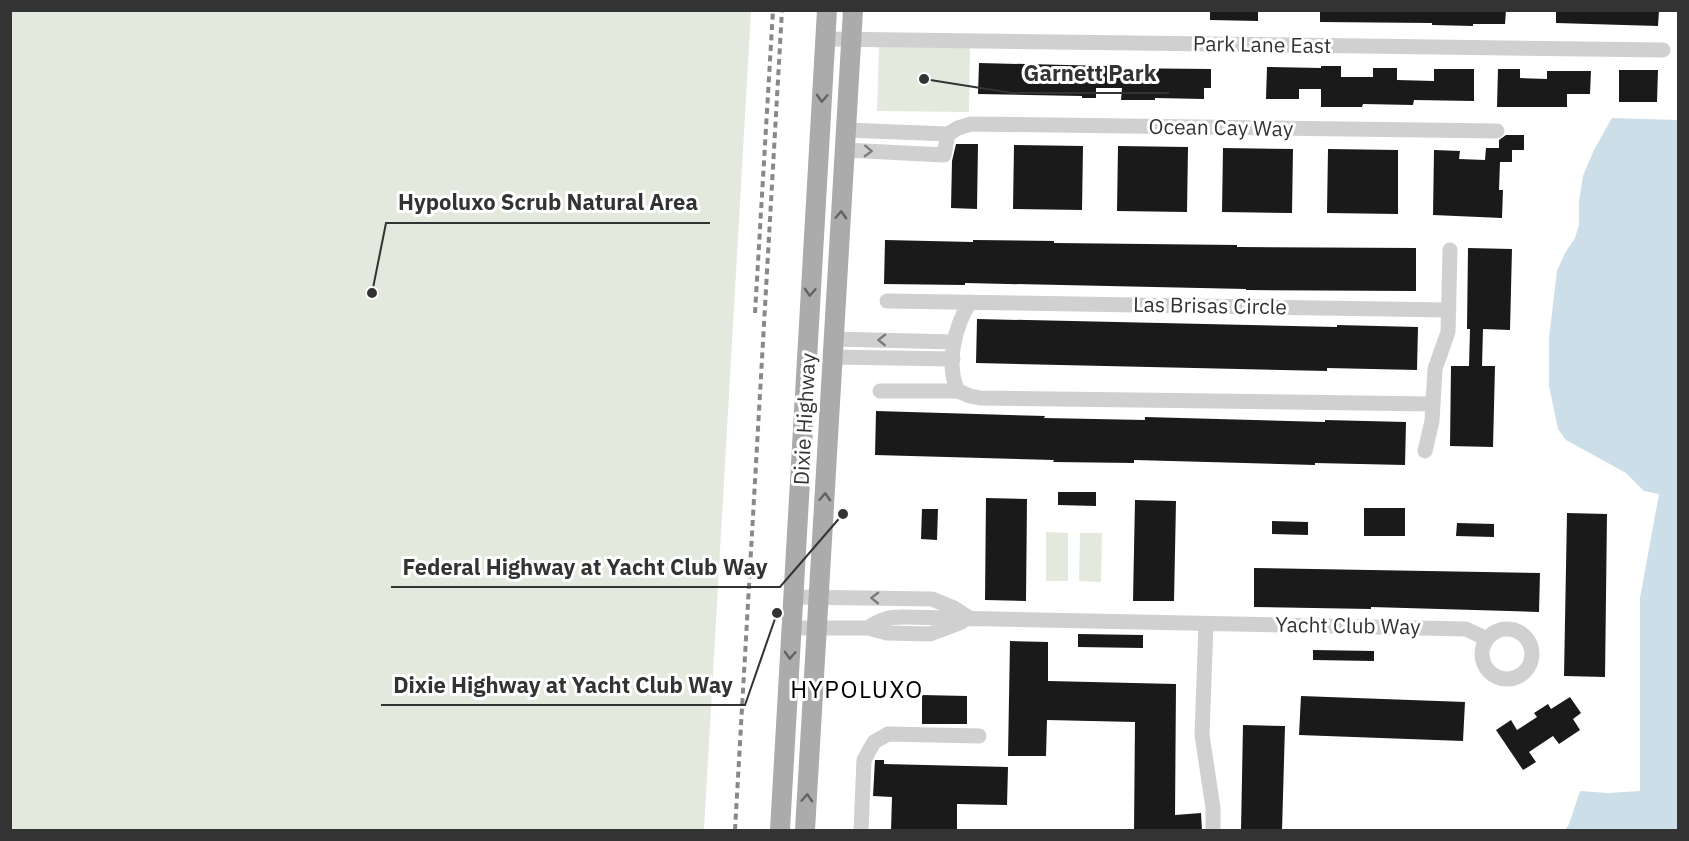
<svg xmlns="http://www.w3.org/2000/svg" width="1689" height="841" font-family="'IBM Plex Sans',sans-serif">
  <rect width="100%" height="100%" fill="#fff"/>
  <!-- green -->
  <path fill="#e3e9dd" d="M10,11H751L704,830H11Z
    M879,47L970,48L969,112L877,111Z
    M1046,532L1068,533V581H1046Z
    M1080,533H1102L1101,582L1079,581Z"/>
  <!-- water -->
  <path fill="#ccdee7" d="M1612,118L1678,120V830H1565L1569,824L1580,791L1608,793L1640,791V598L1659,494L1644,491L1626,473L1566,440L1558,429L1549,386V338L1557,271L1565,253L1575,238L1579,225V201L1583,176L1594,150Z"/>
  <!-- building -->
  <path fill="#1a1a1a" d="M1210,10H1258V21L1210,20Z
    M1320,10H1506L1505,24H1473V26L1432,25V23L1320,22Z
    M1556,10H1659L1658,26L1556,23Z
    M979,63L1108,66V68L1211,69V88H1204V99L1155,98V100H1121L1122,88H1096V98H1082V96L978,94Z
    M1321,66H1341V77H1373V68H1397V80L1434,81V69H1474V101L1414,100L1413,105L1363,104L1362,107H1321V89H1299V99H1266L1267,67L1321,68Z
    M1498,69H1520V78L1547,79V71H1591L1590,94H1567V107H1497Z
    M1619,70H1658L1657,102H1619Z
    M1506,135H1524V150H1512V162H1500L1499,190H1503L1502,218L1433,215L1434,150L1460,151L1459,159L1485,160L1486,148H1499V140Z
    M956,144H978L977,209L951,208L952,161Z
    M1014,145L1083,146L1082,210L1013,209Z
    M1118,146L1188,147L1187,212L1117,211Z
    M1223,148L1293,149L1292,213L1222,212Z
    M1328,149L1398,150V214L1327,213Z
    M885,240L973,242V240L1054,241V243L1237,245V247L1416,248V291L1246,290V289L965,283V285L884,284Z
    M1468,248L1512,249L1510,330L1483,329L1482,366H1495L1493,447L1450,446L1451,366H1469L1470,329H1467Z
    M977,319L1337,327V325L1418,327L1417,370L1327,368V371L976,363Z
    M876,411L1045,416L1044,418L1145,420V417L1325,422V420L1406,422L1405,465L1315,463V465L1134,460V463L1053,462L1054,460L875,455Z
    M1058,492H1096V506L1058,505Z
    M986,498L1027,499L1026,601L985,600Z
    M1135,500L1176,501L1174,601H1133Z
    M1364,508H1405V536H1364Z
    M922,509H938L937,540L921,539Z
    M1567,513L1607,514L1605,677L1564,676Z
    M1272,521L1308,522V535L1272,534Z
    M1457,523L1494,524V537L1456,536Z
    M1254,568L1540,573L1539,612L1371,607V609L1254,607Z
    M1078,634L1143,635V648L1078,647Z
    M1010,641L1048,642V681L1176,684L1175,815L1201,813L1202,831H1134L1135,722L1047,720L1046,756H1008Z
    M1313,650L1374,651V661L1313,660Z
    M922,695L967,696V724H922Z
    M1301,696L1465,702L1463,741L1299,735Z
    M1570,697L1581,713L1573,719L1580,730L1559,744L1553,736L1529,752L1536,762L1523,770L1496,730L1511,720L1517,730L1537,717L1534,713L1548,704L1551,709Z
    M1243,725L1285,726L1282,831H1241Z
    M875,760H884V764L1008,767L1007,805L957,804V831H891L892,797L873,796Z"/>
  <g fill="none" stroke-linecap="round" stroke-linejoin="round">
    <!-- minor -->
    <path stroke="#d0d0d0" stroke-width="15" d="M825,39L1663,50
      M846,130L948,134L958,128L971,124L1497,131
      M845,150L944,155L948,134
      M887,301L1449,310
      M834,339L954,342
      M833,357L953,359
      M880,391H958L970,396L980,398L1433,404
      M958,391C945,364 955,326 970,302
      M1425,451L1432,421L1435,369L1448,332L1450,250
      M793,597L932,599L954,608L971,619
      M1206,624L1202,735L1213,808V830
      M792,628H868L887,633L930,634L962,622
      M868,628C880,619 889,617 904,617L1466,629L1487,639
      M1482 654a25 25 0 1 1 50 0a25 25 0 1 1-50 0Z
      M861,830L864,760L874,742L888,734L979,736"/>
    <!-- major -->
    <path stroke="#ababab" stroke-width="20" d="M780,830L827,10
      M805,830L853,10"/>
    <!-- rail -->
    <path stroke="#888" stroke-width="4" stroke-dasharray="6 4.5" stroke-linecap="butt" d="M755,313L773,10
      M735,830L782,10"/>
  </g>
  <!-- one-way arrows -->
  <defs><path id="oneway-chevron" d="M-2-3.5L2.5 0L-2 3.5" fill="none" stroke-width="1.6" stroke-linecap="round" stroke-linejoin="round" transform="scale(1.5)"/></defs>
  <g stroke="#636363">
    <use href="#oneway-chevron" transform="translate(822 98) rotate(93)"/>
    <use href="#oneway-chevron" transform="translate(841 215) rotate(-87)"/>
    <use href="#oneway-chevron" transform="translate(810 292) rotate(93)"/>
    <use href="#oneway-chevron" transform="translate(825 497) rotate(-87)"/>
    <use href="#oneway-chevron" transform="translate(790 655) rotate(93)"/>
    <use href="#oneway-chevron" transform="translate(807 798) rotate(-87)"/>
  </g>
  <g stroke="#7a7a7a">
    <use href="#oneway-chevron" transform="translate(868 151) rotate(2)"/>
    <use href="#oneway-chevron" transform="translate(882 340) rotate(-179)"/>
    <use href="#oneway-chevron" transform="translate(875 598) rotate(-179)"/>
  </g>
  <g text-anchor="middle" stroke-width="6" stroke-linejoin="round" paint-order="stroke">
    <!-- street labels -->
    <g font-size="21" fill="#333" stroke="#fff">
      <text transform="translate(1262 45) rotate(1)" y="7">Park Lane East</text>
      <text transform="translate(1221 128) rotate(1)" y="7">Ocean Cay Way</text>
      <text transform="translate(1210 306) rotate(1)" y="7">Las Brisas Circle</text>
      <text transform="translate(805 419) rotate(-87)" y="7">Dixie Highway</text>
      <text transform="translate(1348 626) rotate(1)" y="7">Yacht Club Way</text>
    </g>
    <!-- quarter labels -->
    <g font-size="24" letter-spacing="1.5" fill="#000" stroke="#fff">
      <text x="857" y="698">HYPOLUXO</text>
    </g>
  </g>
  <!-- callouts -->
  <path fill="none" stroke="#333" stroke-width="2" d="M924 79L1012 93H1169M372 293L386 223H710M843 514L780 587H391M777 613L745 705H381"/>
  <g fill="#333" stroke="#fff" stroke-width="2">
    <circle cx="924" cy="79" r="6"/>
    <circle cx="372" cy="293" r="6"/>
    <circle cx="843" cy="514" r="6"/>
    <circle cx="777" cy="613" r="6"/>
  </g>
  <g font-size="22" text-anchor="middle" font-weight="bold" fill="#333" stroke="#fff" stroke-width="6" stroke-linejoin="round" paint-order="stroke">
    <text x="1090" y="81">Garnett Park</text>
    <text x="548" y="210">Hypoluxo Scrub Natural Area</text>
    <text x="585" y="575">Federal Highway at Yacht Club Way</text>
    <text x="563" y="693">Dixie Highway at Yacht Club Way</text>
  </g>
  <!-- border -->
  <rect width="1689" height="841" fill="none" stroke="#333333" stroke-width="24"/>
</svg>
